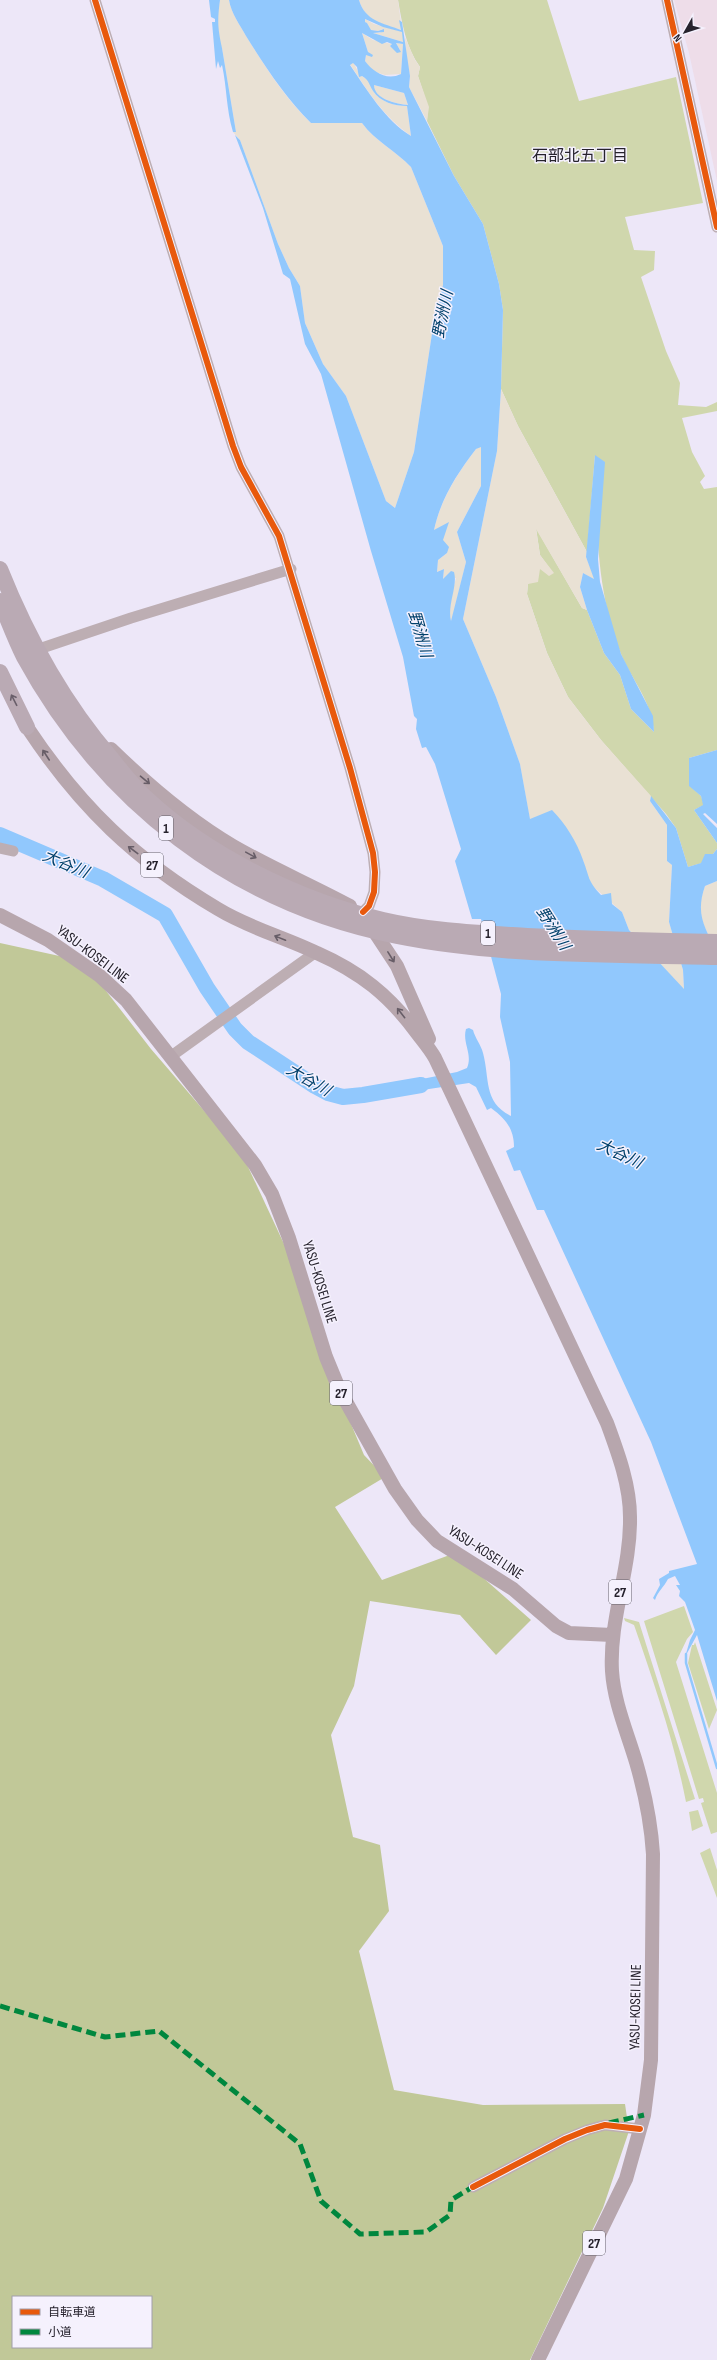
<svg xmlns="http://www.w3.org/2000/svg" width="717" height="2360" font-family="'Sofia Sans Condensed','Noto Sans JP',sans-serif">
  <rect width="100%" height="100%" fill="#ede7f8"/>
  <!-- industrial -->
  <path fill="#eedde9" d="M674,0H717V181L689,53Z"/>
  <!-- green -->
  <path fill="#d0d7ad" d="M398,0H547L579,101L676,77L703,203L625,217L634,250L655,251L654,270L641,277L666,351L680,383L678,405L706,407L717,402V411L682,418L692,452L705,476L700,482L704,489L717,487V750L689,758V785L701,796L704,805L694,810L717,843V849L713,854L705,855L702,863L688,867L676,828L666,814L601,740L568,697L547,653L527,594L528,584L540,568L553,573L540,555L536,528L582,608L587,610L604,653L620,675L631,709L654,732C652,702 632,680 621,654C595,588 597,524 595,455L587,552L518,426L501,389L503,310L499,284L483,224L454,176L427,121L428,107L418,76L420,67C406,48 402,23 398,0Z
    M684,1606L693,1632L687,1639L676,1662L717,1793V1832L711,1834L701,1803L704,1802L703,1798L699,1799L644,1621Z
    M624,1618L639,1622L695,1799L686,1802C674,1741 654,1683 634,1625L625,1621Z
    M695,1642L717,1710L709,1729L688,1663L692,1645H694Z
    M698,1810L703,1826L692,1831L689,1812Z
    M710,1848L717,1870V1898L700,1853Z"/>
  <!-- forest -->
  <path fill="#c1c898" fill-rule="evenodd" d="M0,943L64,957L96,978L151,1049L243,1156L298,1274L321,1352L364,1455L385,1477L335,1507L382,1580L455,1553L531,1620L496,1655L460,1615L370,1601L354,1686L331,1735L353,1837L380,1845L389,1911L359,1951L394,2090L483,2105L625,2104L629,2131L603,2208L530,2360H0ZM13,2297H151V2347H13Z"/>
  <!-- sand -->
  <path fill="#e9e1d4" d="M220,0H229C231,13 240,25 246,36C266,68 284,97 311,123H362C375,141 396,151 411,167L443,246V285L433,327L414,452L395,508L386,501L346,396L323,364L305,323L300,286L289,268L278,244L240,140L233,132H236L222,48L218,42L219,33L216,23Z
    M359,0H398L402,30C383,25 365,21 359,0Z
    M365,19L374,24L403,32V42L373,33L372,32L380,33L383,29L378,31L370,30L367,23L364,22Z
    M362,33L373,40L392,44L390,46L397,51L400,50L396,43L403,44L401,74L385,75L372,71L365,61L366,55H369Z
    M405,37L415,60L420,67L418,76L429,107L427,121L409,87L410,76L406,56Z
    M353,62L360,75L368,80C371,84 371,88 373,91C380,102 395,106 407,106L411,136C385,118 367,91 350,64Z
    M374,85L404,93L408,105C397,104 373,99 374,85Z
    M501,389L518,426L587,552L586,557L595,580L583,573L580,587L587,610L582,608L536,529L540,555L554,573L549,576L540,569L538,582L528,584L527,594L547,653L568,697L601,740L651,796L650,801L667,825V861L672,865L669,922L683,970L684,990L629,930L622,912L589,883L583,860L530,820L520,764L496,697L463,619L497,451Z
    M481,446V486L457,532L466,562L451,623C448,607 452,593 456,578L443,580L444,569L437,572L438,560L447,553L434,530C441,499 457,474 476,449Z
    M717,881V953C705,926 694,916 705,886Z"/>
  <!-- water -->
  <path fill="#91c8fd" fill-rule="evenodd" d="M209,0H220C217,22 218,29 222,48L236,132H233C226,108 227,88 222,65L220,68L218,61L216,69L212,22H215V19L211,17Z
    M229,0H359C365,21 383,23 401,30L399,20L402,22L410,76L409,87L454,176L483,224L499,284L503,310L501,389L497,451L463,619L496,697L520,764L530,819L552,810C565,823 577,842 583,860C590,878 587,880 601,895L611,893L612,904L622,912L629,930L684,989L683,970L669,922L672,865L667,861V825L650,801L651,796L676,828L688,867L701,863L705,854H713L717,849V881L705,886C695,915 705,927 717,953V1701L697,1635L685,1657L690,1640L695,1630L685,1602L679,1596L680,1591L676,1585H680L675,1576L668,1579C664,1587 658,1591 655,1600L653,1598L660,1585L659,1579L669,1573V1571L697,1564L651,1442L544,1210H537L520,1170L514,1171L506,1151L514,1147C514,1129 506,1119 491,1108L487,1110L476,1087L469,1083L409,1092L408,1089L400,1091L399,1086L407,1084V1082L457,1072L467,1068C473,1054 462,1043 466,1029L469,1028L473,1030C475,1038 481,1045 483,1053C490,1079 483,1102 511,1116L510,1062L500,1017L501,994L481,919H472L455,861L461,849L435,764L426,747L422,748L416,729L417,719L414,716L403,657L371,551L321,374L305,344L290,279L283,274L263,208L235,135L240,140L278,244L289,268L300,286L305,323L323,364L346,396L386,501L395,508L414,452L433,327L443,285V246L411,167C396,151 375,141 362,123H311C285,97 266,68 246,36C240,25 231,13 229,0ZM365,19L383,27L402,32L403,42L373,33L384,32V29L378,31L371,30L367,23L365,22ZM362,33L382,44L387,42L392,44L390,46L397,53L401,52L396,43L403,44L401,74C387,81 373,72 365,61L366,55L372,57L373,55L368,52ZM353,63L357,67L359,77L362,76C370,81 369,85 373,91C380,102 395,106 407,106L411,136C385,120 367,90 350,65ZM374,85L404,93L408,105C397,104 374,99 374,85ZM481,447V486L457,532L466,562L451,621C447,605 458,586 454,572L451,571L443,579L444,569L437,572L438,560L447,553L449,547L443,540L449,522L434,530C441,498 457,474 476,449Z
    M595,455L605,462L598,559L600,582L621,654L653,716L654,732L631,709L620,675L604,653L587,610L580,587L583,573L594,579L586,557Z
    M717,750V824L705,813L703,814L717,828V843L694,810L703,805L701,796L689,786V758Z"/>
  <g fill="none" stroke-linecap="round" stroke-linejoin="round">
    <!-- stream -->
    <path stroke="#91c8fd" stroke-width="2.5" d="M686,1654V1663L717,1768"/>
    <!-- river -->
    <path stroke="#91c8fd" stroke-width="16" d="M0,835L103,879L165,915L207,988L235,1029L248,1042L315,1086L328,1093L343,1097L363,1095L421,1085"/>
    <!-- minor -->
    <path stroke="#bdaeb3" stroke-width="11" d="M95,0L233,446L241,467L279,536L350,768L373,853L375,872L374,892L369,906L363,912
      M667,0L717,227
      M36,650L131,618L291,569
      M0,848L13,851
      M170,1057L316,952
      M473,2187L565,2139L587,2130L605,2125L640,2129"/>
    <!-- major -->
    <path stroke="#b7a6ad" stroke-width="14" d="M27,727C80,807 135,860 218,909C249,928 284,937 317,953C360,972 389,995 417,1033C423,1041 430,1049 435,1058L607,1423C618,1453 630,1485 630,1517C631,1569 609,1619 612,1671C614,1702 627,1732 636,1762C645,1793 651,1822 653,1854L651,2060L644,2115L626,2179L538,2360
      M111,749C148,785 189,820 233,846C271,868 311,885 350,906
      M0,915L48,940L100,976L126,1000L255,1165L272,1194L289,1238L326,1357L340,1391L395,1489L417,1520L437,1541L513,1589L556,1626L569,1633L612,1635
      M370,925L397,966L429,1039"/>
    <!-- highway -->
    <path stroke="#baaab4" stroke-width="16" d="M0,569C28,639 62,701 111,758C122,772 133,786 146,798C208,856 301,901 383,920C430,931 479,933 527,936C591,939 654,941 717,942
      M0,601C8,620 15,639 24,657C103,802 234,904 397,936C501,957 611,954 717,957
      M0,672L27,727"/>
    <!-- quiet -->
    <path stroke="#00873e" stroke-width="5" stroke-dasharray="10 5" stroke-linecap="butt" d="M0,2006L105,2037L159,2031L300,2144L321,2201L360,2234L426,2232L450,2215L451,2200L476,2185
      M609,2123L644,2115"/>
    <!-- cycleway casing -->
    <g stroke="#f5f1fd" stroke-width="8">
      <path id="cycleway" d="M95,0L233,446L241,467L279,536L350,768L373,853L375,872L374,892L369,906L363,912
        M667,0L717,227
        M473,2187L565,2139L587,2130L605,2125L640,2129"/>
    </g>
    <!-- cycleway -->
    <use href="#cycleway" stroke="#e8590c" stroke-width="6"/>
  </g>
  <!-- one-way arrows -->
  <defs><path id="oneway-shaft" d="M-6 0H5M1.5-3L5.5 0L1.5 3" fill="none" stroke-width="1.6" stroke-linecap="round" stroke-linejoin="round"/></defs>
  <use stroke="#695f6a" href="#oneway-shaft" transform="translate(14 700) rotate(-117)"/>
  <g stroke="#675d67">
    <use href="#oneway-shaft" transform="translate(46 755) rotate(-123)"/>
    <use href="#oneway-shaft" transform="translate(145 780) rotate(40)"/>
    <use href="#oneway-shaft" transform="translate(133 850) rotate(-143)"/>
    <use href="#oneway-shaft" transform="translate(251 855) rotate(29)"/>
    <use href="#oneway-shaft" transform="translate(280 938) rotate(-158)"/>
    <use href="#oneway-shaft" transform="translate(391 957) rotate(58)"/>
    <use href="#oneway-shaft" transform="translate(401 1013) rotate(-128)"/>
  </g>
  <g text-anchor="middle" stroke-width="3" stroke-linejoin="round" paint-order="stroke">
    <!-- shield labels -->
    <g fill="#f5f1fd" stroke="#64606b" stroke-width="1">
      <rect x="159" y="816" width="14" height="24" rx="3"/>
      <rect x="141" y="853" width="22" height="24" rx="3"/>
      <rect x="481" y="921" width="14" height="24" rx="3"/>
      <rect x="330" y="1381" width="22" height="24" rx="3"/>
      <rect x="609" y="1580" width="22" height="24" rx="3"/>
      <rect x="583" y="2231" width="22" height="24" rx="3"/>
    </g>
    <g font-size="14" font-weight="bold" fill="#26222d">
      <text x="166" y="833">1</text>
      <text x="152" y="870">27</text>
      <text x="488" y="938">1</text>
      <text x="341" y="1398">27</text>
      <text x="620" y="1597">27</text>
      <text x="594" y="2248">27</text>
    </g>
    <!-- street labels -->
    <g font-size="15" fill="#26222d" stroke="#f5f1fd">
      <text transform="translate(93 954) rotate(37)" y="5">YASU-KOSEI LINE</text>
      <text transform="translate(320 1282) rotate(73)" y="5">YASU-KOSEI LINE</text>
      <text transform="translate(486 1552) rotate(33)" y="5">YASU-KOSEI LINE</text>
      <text transform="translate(635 2007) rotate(-89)" y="5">YASU-KOSEI LINE</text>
    </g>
    <!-- neighbourhood labels -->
    <g font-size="16" fill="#26222d" stroke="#f5f1fd">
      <text x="580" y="161">石部北五丁目</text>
    </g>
    <!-- water labels -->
    <g font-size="16" font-style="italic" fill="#00406b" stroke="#f5f1fd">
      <text transform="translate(442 314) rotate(-79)" y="6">野洲川</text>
      <text transform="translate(421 634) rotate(74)" y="6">野洲川</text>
      <text transform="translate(66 863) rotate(23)" y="6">大谷川</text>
      <text transform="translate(554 928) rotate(57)" y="6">野洲川</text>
      <text transform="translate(309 1079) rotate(30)" y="6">大谷川</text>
      <text transform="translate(620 1153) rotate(25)" y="6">大谷川</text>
    </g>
  </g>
  <!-- legend -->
  <rect x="12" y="2296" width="140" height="52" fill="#f5f1fd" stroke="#a29eaa"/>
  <rect x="20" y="2309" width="20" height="6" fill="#e8590c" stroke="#a29eaa"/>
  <text x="48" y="2316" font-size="12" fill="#26222d">自転車道</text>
  <rect x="20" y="2329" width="20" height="6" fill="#00873e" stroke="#a29eaa"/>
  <text x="48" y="2336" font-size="12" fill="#26222d">小道</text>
  <!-- north arrow -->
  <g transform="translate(685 32) rotate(231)" stroke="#f5f1fd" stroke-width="3" paint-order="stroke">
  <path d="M0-3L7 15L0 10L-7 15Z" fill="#26222d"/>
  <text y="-6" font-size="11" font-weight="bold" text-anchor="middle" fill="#26222d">N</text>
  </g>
</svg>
